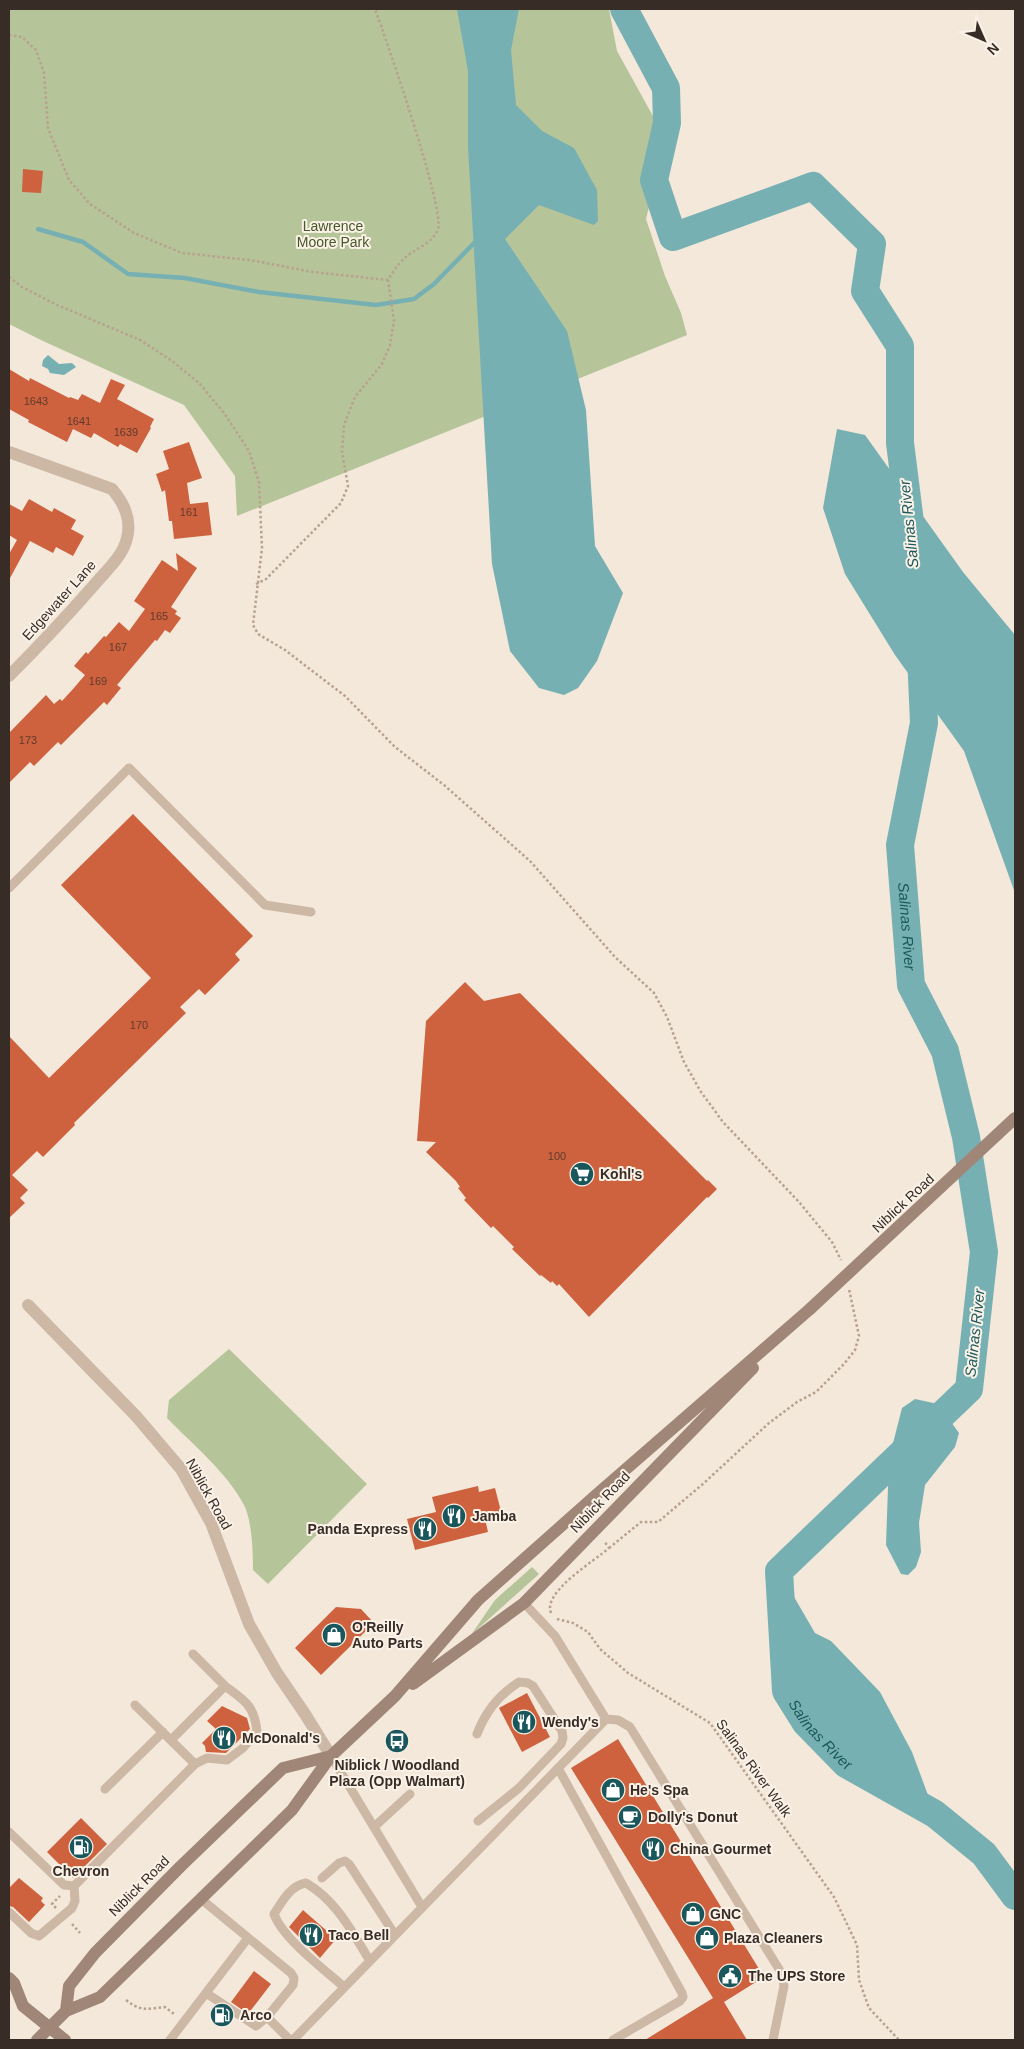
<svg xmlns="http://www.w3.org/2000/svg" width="1024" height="2049" font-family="Arial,sans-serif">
  <rect width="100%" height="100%" fill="#f3e8da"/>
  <!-- green -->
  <path fill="#b5c499" d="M9,9H609L617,51L659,127L660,162L646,219L665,276L681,313L687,335L237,516L235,476L184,405L43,341L9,324Z
    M229,1349L367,1484L268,1584L253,1570C253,1553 252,1520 244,1505C226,1471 193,1445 167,1418L169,1400Z
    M532,1567L539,1574L471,1635L495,1600Z"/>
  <!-- water -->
  <path fill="#77b0b3" d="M457,9H519L511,50L516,105L542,131L574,148L597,190L598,221L594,225L539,205L505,239L567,331L586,410L595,546L623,593L597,661L578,688L564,695L539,688L510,651L492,564L468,147V71Z
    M48,355L59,364L72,363L76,367L64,375L50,373L48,369L42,366L43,360Z
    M837,429L865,435L963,572L1015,635V893L964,751L895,655L845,574L823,508Z
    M915,1399L938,1404L959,1433L955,1447L925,1485L919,1523L921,1552L916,1567L908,1575L901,1574L886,1545L889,1459L902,1408Z
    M779,1571L815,1633L831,1641L880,1692L912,1752L935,1814L846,1764L806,1723L786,1691Z"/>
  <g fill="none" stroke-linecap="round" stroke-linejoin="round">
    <!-- stream -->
    <path stroke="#77b0b3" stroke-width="4.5" d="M38,229L83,242L128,274L185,278L259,292L376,305L414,299L434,284L478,239"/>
    <!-- river -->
    <g stroke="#77b0b3" stroke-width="28">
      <path d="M624,9L666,88L667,123L654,180L673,237L813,186L872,244L865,291L900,346V443L911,530"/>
      <path id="s1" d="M921,655L924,723L900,845L911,985L945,1051L966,1137L984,1252L969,1389L779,1571L786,1691L806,1723L846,1764L935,1814L984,1854L1015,1896"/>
    </g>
  </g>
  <!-- building -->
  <path fill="#ce623e" d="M23,169L43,171L41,193L22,192Z
    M9,369L29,381L30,378L69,398L70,397L78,400L82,394L100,403L111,379L125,385L117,399L154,419L150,427L151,428L137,453L120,444L118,447L94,433L91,438L73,429L67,442L28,422L29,420L9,409Z
    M189,442L202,478L187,483L190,504L208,502L212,535L174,539L172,521H169L165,490L162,492L156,474L169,469L163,451Z
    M29,499L52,512L54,508L76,520L71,529L84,536L73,556L56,547L53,553L30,541L9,580V554L17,540L9,535V504L22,511Z
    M176,553L197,568L171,607L177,611L175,614L181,618L170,633L165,630L157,641L155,640L117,685L121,688L107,705L104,702L61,745L58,742L34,766L30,762L9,783V733L46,695L54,704L60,699L62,701L73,689L85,675L74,666L86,652L88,654L104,636L106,637L119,622L129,631L145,609L134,601L162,560L178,571Z
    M133,814L253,936L235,954L240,960L205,995L199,989L180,1007L186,1013L74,1123L75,1125L43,1157L37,1151L12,1175L28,1190L20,1198L25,1203L9,1218V1036L49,1078L151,978L61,885Z
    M465,982L484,1001L520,993L707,1181L708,1180L717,1189L708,1198L707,1197L589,1317L559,1284L557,1286L552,1281L551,1283L541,1275L540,1276L512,1249L514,1247L493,1226L491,1228L464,1200L466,1198L458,1188L460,1187L456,1181L426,1152L436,1142L417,1141L426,1021Z
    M478,1486L479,1492L495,1488L503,1519L486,1523L488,1532L415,1550L407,1519L436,1512L432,1497Z
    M336,1607L361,1609L374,1623L321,1675L295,1648Z
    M527,1693L550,1737L522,1752L499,1708Z
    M222,1706L247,1718L250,1729L226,1753L206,1752L205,1746L202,1743L216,1729L207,1721Z
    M618,1739L764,1977L724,2002L747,2040H645L713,1998L571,1768Z
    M81,1818L107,1844L73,1878L47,1852Z
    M19,1878L43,1898L41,1901L45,1905L29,1922L13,1907L9,1906V1888Z
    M303,1910L336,1939L320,1958L289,1927Z
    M254,1971L271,1984L248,2014L231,2002Z"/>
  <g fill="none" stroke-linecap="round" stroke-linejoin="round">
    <!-- path -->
    <path stroke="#b8a18f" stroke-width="2.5" stroke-dasharray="2.5 2.5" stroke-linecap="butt" d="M9,13V67
      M9,35L22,37L36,50L44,73L48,128L69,180L90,204L134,233L182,253L250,260L313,272L388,280
      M9,277L22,287L55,304L140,340L172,361L199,383L224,413L249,451L259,482L262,548L253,625L258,634L285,650L345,696L395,747L444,785L530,861L615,957L654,993L667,1017L684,1062L701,1092L723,1122L799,1202L832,1242L841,1260
      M256,584L266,579L341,503L348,486L342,452L344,425L355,397L382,364L390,345L394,320L388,280C393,271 399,263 407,256C418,247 433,243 438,229C445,209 386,39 375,9
      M609,1548L641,1522H658L704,1483L769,1423L797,1402L816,1392L844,1364L855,1350L859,1336L849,1289
      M551,1613C542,1592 596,1560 609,1548L604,1541
      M557,1619L573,1623L588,1632L600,1649L628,1673L710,1723L834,1897L857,1945L859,1980L869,2008L899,2040
      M56,1908L52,1904L60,1896
      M72,1924L80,1933
      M126,2000C141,2012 147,2009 165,2007L174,2014"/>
    <!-- service -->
    <path stroke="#ccb8a5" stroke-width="9" d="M9,888L129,768L265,905L311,912
      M606,1719L618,1720L630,1727L782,1974L784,1986L773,2040
      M477,1734C486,1711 498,1696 519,1682L528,1683L533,1686L562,1731L563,1738L561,1744L519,1788L478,1821
      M171,1740L225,1686L193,1654
      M331,1756L422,1907
      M195,1764L207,1758L227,1760L243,1748L257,1731C254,1705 245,1701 225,1686
      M558,1768L682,1993L683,1997L680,2001L613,2040
      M105,1789L163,1732
      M374,1827L410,1794
      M9,1832L64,1885L74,1886L195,1764L135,1705
      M322,1878L339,1863L345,1861L349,1864L395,1935
      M201,1899L291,1973L294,1978L293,1985L267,2017L290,2040
      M9,1912L31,1933L39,1936L72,1908L75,1901L74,1886
      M344,1987C324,1969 283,1939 274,1914C283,1900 290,1886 306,1883C337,1901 352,1932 370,1961
      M206,1993L256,2026L267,2017
      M170,2040L248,1938
      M293,2040L606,1719L555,1636L524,1603"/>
    <!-- minor -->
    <path stroke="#ccb8a5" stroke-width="12" d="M9,452L112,489C124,503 132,519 127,538C123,556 107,570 95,584C67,616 39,646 9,676
      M28,1305L136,1416L181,1469L211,1523L249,1624L277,1673L305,1714L331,1756"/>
    <!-- secondary -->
    <path stroke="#a08677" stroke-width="12" d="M413,1684L524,1603L753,1368
      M9,1978L14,1983L23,2006L65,2040
      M66,2011L69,1986L95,1953L181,1866L283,1768L331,1756
      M37,2040L66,2011L100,1997L292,1810L331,1756L395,1696L478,1600L595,1496L810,1309"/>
    <!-- secondary-bridge -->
    <path stroke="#a08677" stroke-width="12" d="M810,1309L1015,1118"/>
  </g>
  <!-- icons -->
  <defs>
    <g id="supermarket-disc" transform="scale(1.25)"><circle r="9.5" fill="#1a575c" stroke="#fbf2e7"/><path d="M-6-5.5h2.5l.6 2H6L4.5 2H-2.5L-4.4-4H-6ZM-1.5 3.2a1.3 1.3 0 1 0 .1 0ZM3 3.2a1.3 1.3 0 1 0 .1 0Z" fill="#fff"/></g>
    <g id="restaurant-disc" transform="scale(1.25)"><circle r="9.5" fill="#1a575c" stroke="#fbf2e7"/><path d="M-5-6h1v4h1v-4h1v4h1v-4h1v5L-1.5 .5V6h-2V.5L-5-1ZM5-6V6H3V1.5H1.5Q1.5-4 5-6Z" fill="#fff"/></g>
    <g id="shop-disc" transform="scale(1.25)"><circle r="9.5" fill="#1a575c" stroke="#fbf2e7"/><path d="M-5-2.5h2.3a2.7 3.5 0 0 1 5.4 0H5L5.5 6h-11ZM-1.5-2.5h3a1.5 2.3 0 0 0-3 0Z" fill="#fff"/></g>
    <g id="bus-disc" transform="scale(1.25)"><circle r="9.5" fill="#1a575c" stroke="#fbf2e7"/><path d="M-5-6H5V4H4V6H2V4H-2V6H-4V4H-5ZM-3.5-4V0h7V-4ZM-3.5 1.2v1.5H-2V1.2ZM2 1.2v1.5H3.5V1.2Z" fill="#fff"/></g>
    <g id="cafe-disc" transform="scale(1.25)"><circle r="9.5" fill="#1a575c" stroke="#fbf2e7"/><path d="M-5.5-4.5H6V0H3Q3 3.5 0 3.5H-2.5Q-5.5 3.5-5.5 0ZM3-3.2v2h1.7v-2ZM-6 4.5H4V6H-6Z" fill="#fff"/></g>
    <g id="fuel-disc" transform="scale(1.25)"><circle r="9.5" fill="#1a575c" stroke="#fbf2e7"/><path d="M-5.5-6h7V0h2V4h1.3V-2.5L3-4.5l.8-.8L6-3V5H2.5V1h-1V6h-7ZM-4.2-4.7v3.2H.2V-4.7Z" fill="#fff"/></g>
    <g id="civic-disc" transform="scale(1.25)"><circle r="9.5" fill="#1a575c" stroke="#fbf2e7"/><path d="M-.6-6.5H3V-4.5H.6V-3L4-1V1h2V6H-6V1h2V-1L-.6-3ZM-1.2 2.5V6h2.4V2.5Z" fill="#fff"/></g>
  </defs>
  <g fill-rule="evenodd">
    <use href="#supermarket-disc" x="582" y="1174"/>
    <use href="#restaurant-disc" x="454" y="1516"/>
    <use href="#restaurant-disc" x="425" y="1529"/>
    <use href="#shop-disc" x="334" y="1635"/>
    <use href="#restaurant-disc" x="524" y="1722"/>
    <use href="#restaurant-disc" x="224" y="1738"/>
    <use href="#bus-disc" x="397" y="1741"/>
    <use href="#shop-disc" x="613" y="1790"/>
    <use href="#cafe-disc" x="630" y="1817"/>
    <use href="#fuel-disc" x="81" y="1847"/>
    <use href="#restaurant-disc" x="653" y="1849"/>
    <use href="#shop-disc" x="693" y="1914"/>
    <use href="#restaurant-disc" x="311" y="1935"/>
    <use href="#shop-disc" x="707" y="1938"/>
    <use href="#civic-disc" x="730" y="1976"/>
    <use href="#fuel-disc" x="222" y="2015"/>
  </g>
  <g text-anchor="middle" stroke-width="4" stroke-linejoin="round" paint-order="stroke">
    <!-- number labels -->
    <g font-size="11" fill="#5e3a2d">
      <text x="36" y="405">1643</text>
      <text x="79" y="425">1641</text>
      <text x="126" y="436">1639</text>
      <text x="189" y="516">161</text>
      <text x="159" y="620">165</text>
      <text x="118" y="651">167</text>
      <text x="98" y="685">169</text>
      <text x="28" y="744">173</text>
      <text x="139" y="1029">170</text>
      <text x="557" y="1160">100</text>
    </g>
    <!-- park labels -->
    <g font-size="14" fill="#465829" stroke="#fbf2e7">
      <text x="333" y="231">Lawrence<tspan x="333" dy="16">Moore Park</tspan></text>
    </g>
    <!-- street labels -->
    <g font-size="14" fill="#382c27" stroke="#fbf2e7">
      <text transform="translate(59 600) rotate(-48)" y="5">Edgewater Lane</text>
      <text transform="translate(903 1203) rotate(-43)" y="5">Niblick Road</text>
      <text transform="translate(209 1494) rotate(61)" y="5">Niblick Road</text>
      <text transform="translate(600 1502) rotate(-46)" y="5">Niblick Road</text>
      <text transform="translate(754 1768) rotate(54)" y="5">Salinas River Walk</text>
      <text transform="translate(139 1886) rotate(-45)" y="5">Niblick Road</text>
    </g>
    <!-- poi labels -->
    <g font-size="14" font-weight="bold" fill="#382c27" stroke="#fbf2e7" text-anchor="start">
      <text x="600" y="1179">Kohl's</text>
      <text x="472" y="1521">Jamba</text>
      <text x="408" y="1534" text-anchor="end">Panda Express</text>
      <text x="352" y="1632">O'Reilly<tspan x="352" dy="16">Auto Parts</tspan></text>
      <text x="542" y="1727">Wendy's</text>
      <text x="242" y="1743">McDonald's</text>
      <text x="397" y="1770" text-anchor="middle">Niblick / Woodland<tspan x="397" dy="16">Plaza (Opp Walmart)</tspan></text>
      <text x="630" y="1795">He's Spa</text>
      <text x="648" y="1822">Dolly's Donut</text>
      <text x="670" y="1854">China Gourmet</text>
      <text x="81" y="1876" text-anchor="middle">Chevron</text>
      <text x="710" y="1919">GNC</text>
      <text x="328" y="1940">Taco Bell</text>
      <text x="724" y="1943">Plaza Cleaners</text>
      <text x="748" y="1981">The UPS Store</text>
      <text x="240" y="2020">Arco</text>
    </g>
    <!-- water labels -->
    <g font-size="15" font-style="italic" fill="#1a575c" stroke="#fbf2e7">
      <text transform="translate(909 524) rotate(-96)" y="5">Salinas River</text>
      <text dy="5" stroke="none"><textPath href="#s1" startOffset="274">Salinas River</textPath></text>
      <text transform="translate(975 1333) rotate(-84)" y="5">Salinas River</text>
      <text dy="5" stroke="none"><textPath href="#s1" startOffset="1189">Salinas River</textPath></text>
    </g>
  </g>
  <!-- border -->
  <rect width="1024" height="2049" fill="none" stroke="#382c27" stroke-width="20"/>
  <!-- north arrow -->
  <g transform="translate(984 40) rotate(135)" stroke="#fbf2e7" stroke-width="4" paint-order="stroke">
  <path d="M0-4L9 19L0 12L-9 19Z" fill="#382c27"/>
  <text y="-8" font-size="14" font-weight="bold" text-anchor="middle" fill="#382c27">N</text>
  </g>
</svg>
